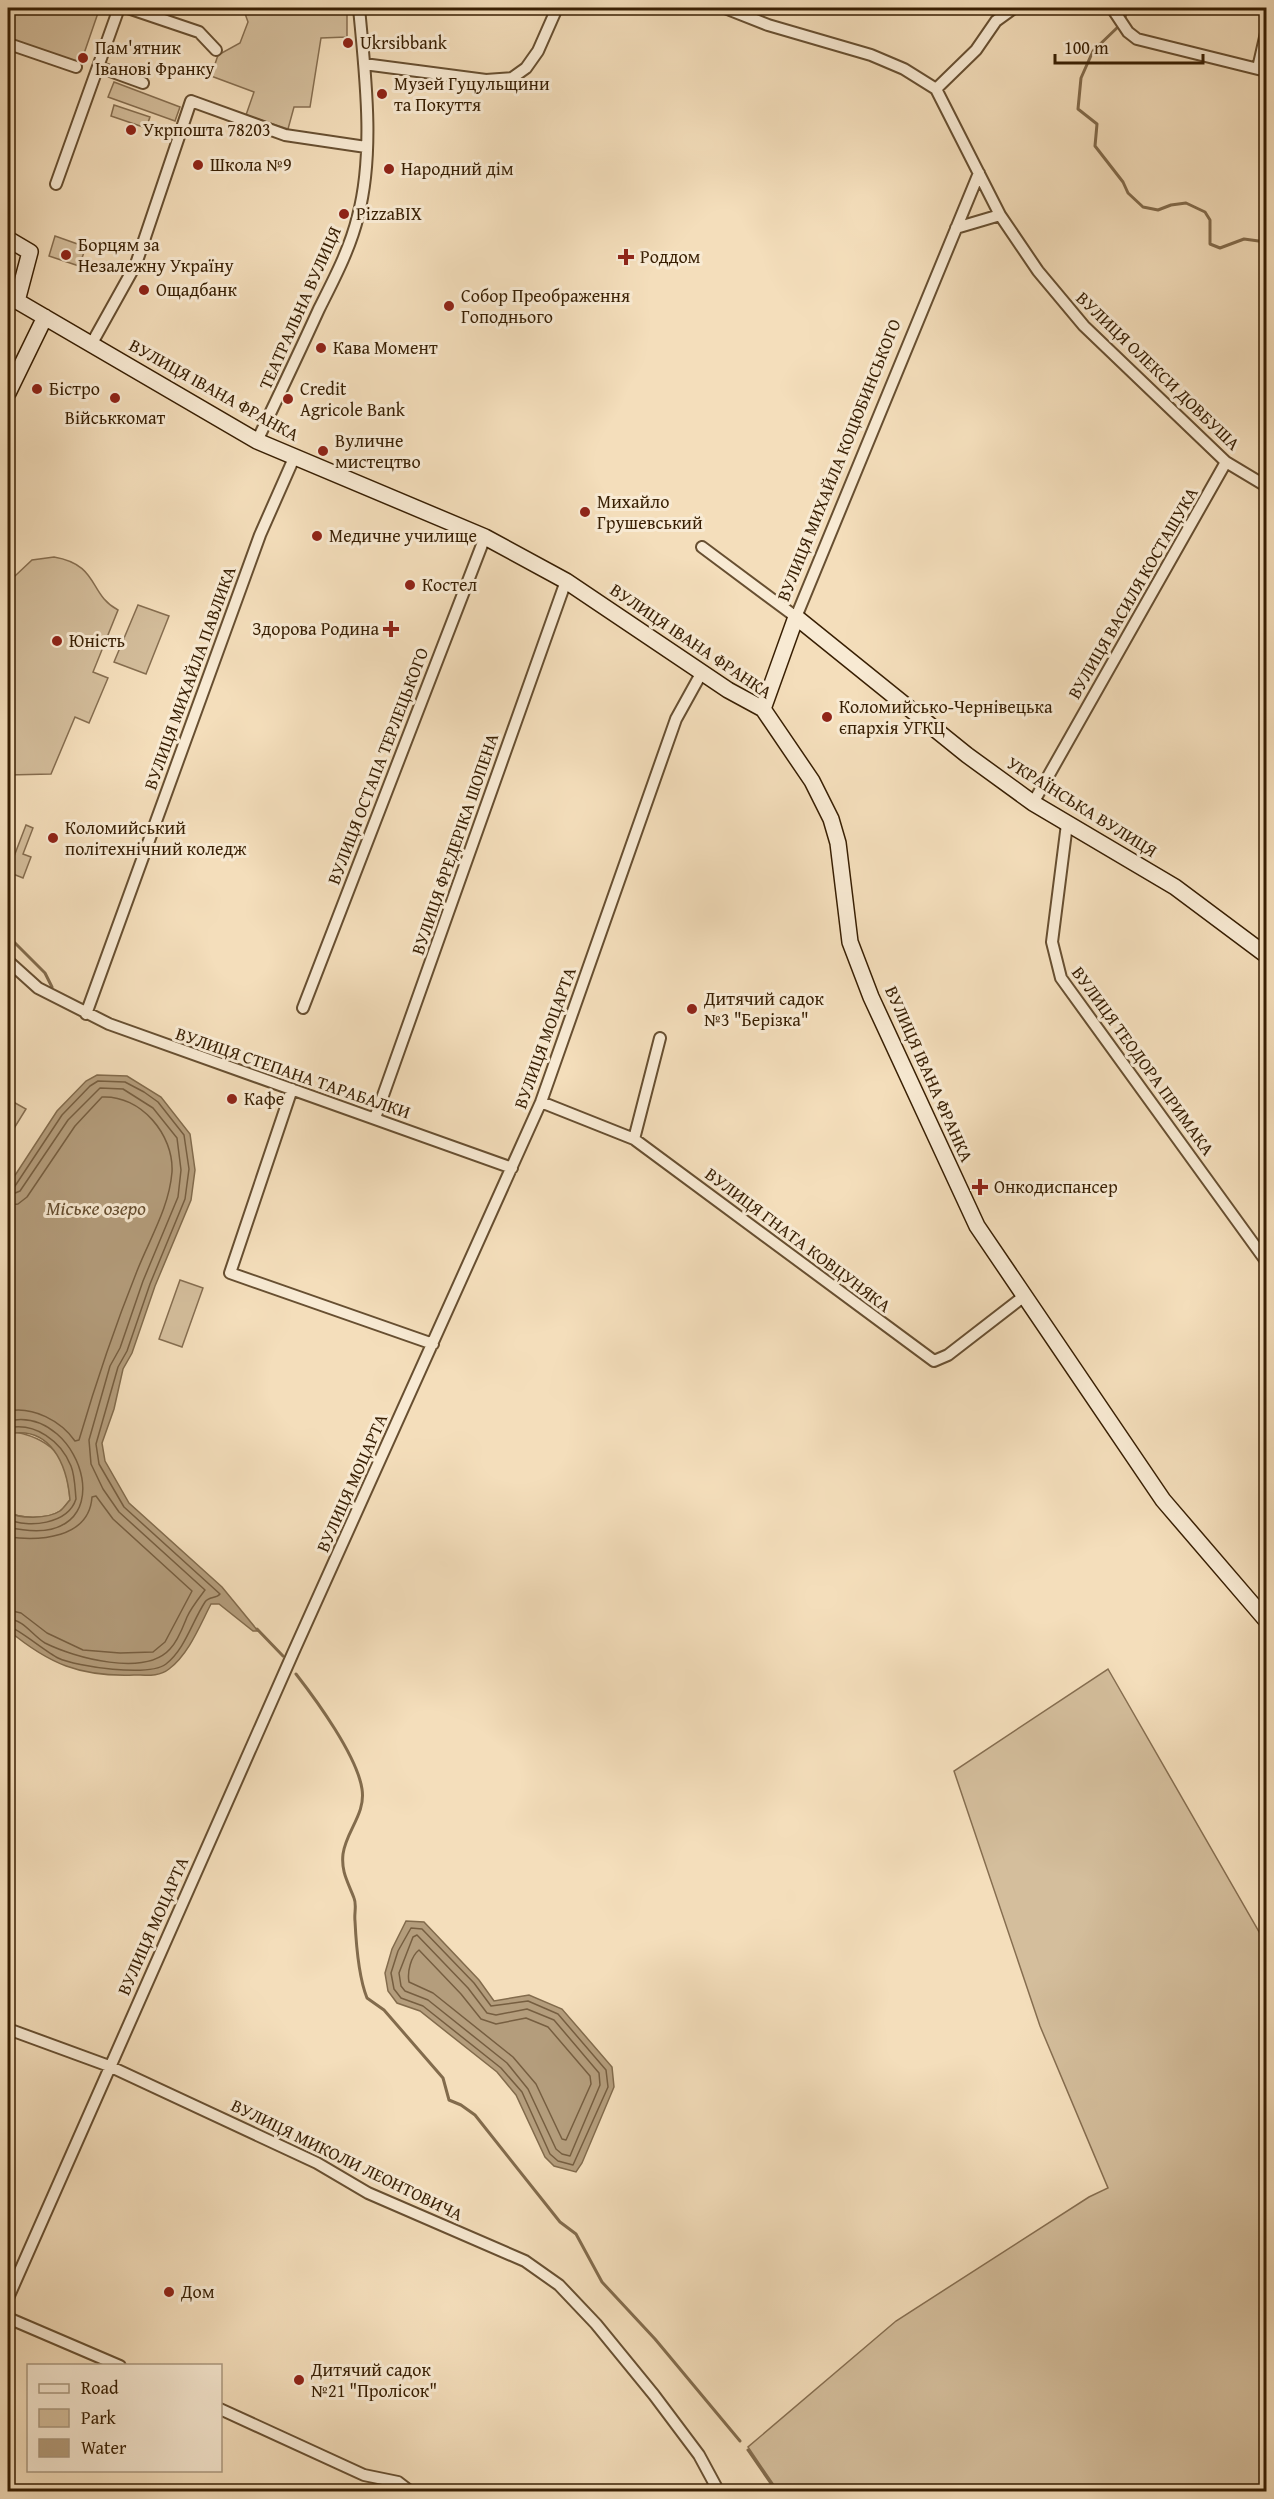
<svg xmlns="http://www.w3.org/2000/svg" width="1274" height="2499" font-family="'Gentium Book Plus',serif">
  <rect width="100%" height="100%" fill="#f4debb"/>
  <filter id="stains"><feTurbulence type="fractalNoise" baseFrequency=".00333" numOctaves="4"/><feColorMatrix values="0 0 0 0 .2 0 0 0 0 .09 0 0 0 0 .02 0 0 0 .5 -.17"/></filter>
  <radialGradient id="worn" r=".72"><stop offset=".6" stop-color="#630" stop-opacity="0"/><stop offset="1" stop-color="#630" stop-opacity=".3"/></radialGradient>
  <!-- green -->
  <path fill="#d4be9c" stroke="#866e50" stroke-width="1.5" d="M8,8H91L99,10L78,71L8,47Z
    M243,8H347V37L321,38L310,107H294L288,129L246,115L254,92L211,76L218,55L240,43L248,22Z
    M114,82L180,107L175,121L108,97Z
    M114,105L150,117L146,128L111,116Z
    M55,236L86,247L79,266L49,256Z
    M54,557C100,565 88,594 118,610L93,672L108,678L89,723L75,717L51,774L8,775V574L15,576L32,560Z
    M138,605L169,616L146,674L114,662Z
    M26,825L33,828L23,854L31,857L23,878L8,872Z
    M8,1099L26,1109L8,1138Z
    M180,1280L203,1288L182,1347L159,1339Z
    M16,1432C57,1441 67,1460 70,1500C67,1503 64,1509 60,1511C48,1519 19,1519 8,1512V1434Z
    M1108,1669L1266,1944V2491H778L748,2447L896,2321L1089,2197L1108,2188L1040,2026L954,1771Z"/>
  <!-- water -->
  <path fill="#b49d7c" stroke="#826b4c" stroke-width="1.5" d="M97,1075L127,1076L161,1097L190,1134L195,1170L191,1200L155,1286L132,1353L123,1369L114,1409L102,1443L105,1461L129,1503L222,1587L258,1631H253L219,1604H211C200,1625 189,1654 169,1669C159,1677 146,1675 134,1675C80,1677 49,1664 8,1630V1512C19,1519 48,1519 60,1511C64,1508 67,1503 70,1500C67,1465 51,1425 8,1434V1186L57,1111L86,1081Z
    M406,1921L424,1922L479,1980L494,2001L529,1995L562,2009L612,2067L614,2087L582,2163L576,2172L554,2166L545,2157L516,2095L497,2072L420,2011L397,2003L388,1991L385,1973L392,1949Z"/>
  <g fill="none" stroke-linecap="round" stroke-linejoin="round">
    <!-- shore -->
    <path stroke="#765e40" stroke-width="1.5" d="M8,1189L15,1186L62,1115L90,1086L98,1081L125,1082L144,1092L158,1102L184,1135L189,1169L185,1199L150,1284L127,1351L118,1367L96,1444L99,1464L124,1507L220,1594C216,1599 209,1596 205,1602C192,1622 185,1649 166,1664C149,1677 77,1667 58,1658C46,1652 16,1627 8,1626
      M8,1196L20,1191L68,1120L100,1088L123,1089L153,1108L177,1138L181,1170L178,1197L143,1281L120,1348L110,1366L89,1440L91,1464L103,1489L119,1512L205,1590C199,1598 191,1608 187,1617C183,1627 178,1641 170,1649C145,1677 75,1658 45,1643C33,1636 23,1619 8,1619
      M8,1205L18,1204L27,1197L75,1126L102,1097C141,1095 174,1135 172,1172C169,1208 150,1238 137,1271C115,1326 96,1382 79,1440L75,1441C61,1421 33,1406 8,1411
      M8,1421C84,1403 129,1556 8,1527
      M8,1428C35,1422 61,1441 71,1466C75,1476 75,1489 76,1499C68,1524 28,1529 8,1519
      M8,1537C39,1541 89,1539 92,1497L96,1496L113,1519L192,1591L165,1642L153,1652L120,1653L83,1650L47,1633L21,1613L8,1610
      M411,1928L422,1929L474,1983L491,2006L528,2001L558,2014L606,2070L608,2087L573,2165L558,2161L550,2154L522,2092L501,2068L423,2006L401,1998L394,1989L391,1973L398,1951Z
      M417,1935L468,1988L487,2013L496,2015L527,2009L554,2020L599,2073L600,2085L570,2156L562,2154L556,2149L528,2089L507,2063L428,2000L405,1991L401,1986L399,1973L413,1937Z
      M419,1950L461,1994L481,2019L496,2024L526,2018L548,2027L590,2076L591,2084L566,2140L562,2139L536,2084L513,2057L433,1993L409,1982C407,1972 411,1956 419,1950Z"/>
    <!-- stream -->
    <path stroke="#826b4c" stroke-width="3" d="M1123,8L1126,14L1124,20
      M1120,25L1093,51L1081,78L1078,109L1097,124L1095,146L1123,182L1128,193L1143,207L1158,210L1171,205L1186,203L1205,212L1210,220V244L1220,248L1244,239L1266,242
      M8,936L45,973L52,987
      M257,1629L283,1656
      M296,1674C317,1701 357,1756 362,1789C366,1814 346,1831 343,1854C341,1872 348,1882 354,1898C357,1905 354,1913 355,1921C356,1942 359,1978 367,1998L384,2010L443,2078L449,2100L461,2105L475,2115L560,2222L576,2234L602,2282L655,2339L740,2441
      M748,2450L777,2492"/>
    <!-- street casing -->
    <g stroke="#674f31" stroke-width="14">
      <path id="street" d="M128,8L199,32L216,50
        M725,8L768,25L871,55L904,69L936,89L1000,215L1038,271L1084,326L1226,462L1266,486
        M1112,8L1128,32L1137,39L1266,71
        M9,44L76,67
        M364,64L486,80L512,78L526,68L538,51L557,8
        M99,67L143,83
        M1258,68L1266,33
        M936,89L976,50L996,21L1014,8
        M56,184L119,8
        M956,228L1000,215
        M92,343L136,264L191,101L285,135L366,147
        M257,441C278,397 299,353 319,309C334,279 350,249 358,216C375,152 365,73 359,8
        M702,547L796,617L979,173
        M1033,803L1226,462
        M1067,824L1052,942L1061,978L1266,1261
        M8,961L38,988L109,1024L512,1168
        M303,1008L485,537
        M86,1014L260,535L294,458
        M292,1089L230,1273L433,1344
        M541,1102L634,1139L934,1361L948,1355L1023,1297
        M375,1118L566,581
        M634,1139L660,1038
        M8,2029L109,2066L317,2163L368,2193L525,2261L559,2285L596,2324L654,2395L699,2455L719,2492
        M8,2298L293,1653L541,1102L676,719L702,672
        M8,2318L120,2366
        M220,2409L364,2475L398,2482L411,2492"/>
    </g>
    <!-- secondary casing -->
    <g stroke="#381f03" stroke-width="18">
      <path id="secondary" d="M8,239L30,252L17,301
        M17,301L257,441L485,537L566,581L728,690L763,709L812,781L831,819L838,843L850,942L871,997L977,1226L1163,1500L1266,1620
        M8,393L45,317
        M763,709L796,617L967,755L1033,803L1175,887L1266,955"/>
    </g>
    <!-- street -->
    <use href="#street" stroke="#f8ead3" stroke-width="10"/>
    <!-- secondary -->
    <use href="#secondary" stroke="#f8ead3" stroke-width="15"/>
  </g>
  <!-- markers -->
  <g fill="#8f2418" stroke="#f8ead3" stroke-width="2">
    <circle cx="348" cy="43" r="6"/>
    <circle cx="83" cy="58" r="6"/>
    <circle cx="382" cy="94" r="6"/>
    <circle cx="131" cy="130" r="6"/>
    <circle cx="198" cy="165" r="6"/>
    <circle cx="389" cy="169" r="6"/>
    <circle cx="344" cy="214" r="6"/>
    <circle cx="66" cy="255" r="6"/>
    <path d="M623 248h6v6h6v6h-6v6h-6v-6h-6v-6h6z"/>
    <circle cx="144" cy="290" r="6"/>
    <circle cx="449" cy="306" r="6"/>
    <circle cx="321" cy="348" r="6"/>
    <circle cx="37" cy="389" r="6"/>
    <circle cx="115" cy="398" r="6"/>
    <circle cx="288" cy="399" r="6"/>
    <circle cx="323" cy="451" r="6"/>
    <circle cx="585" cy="512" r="6"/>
    <circle cx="317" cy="536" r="6"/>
    <circle cx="410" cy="585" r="6"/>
    <path d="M388 620h6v6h6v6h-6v6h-6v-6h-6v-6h6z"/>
    <circle cx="57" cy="641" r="6"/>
    <circle cx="827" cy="717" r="6"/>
    <circle cx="53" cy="838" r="6"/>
    <circle cx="692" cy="1009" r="6"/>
    <circle cx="232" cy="1099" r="6"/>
    <path d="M977 1178h6v6h6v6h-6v6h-6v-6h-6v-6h6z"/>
    <circle cx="169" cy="2292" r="6"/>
    <circle cx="299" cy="2380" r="6"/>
  </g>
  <g text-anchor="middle" stroke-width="6" stroke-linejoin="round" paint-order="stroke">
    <!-- poi labels -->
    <g font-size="18" fill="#381f03" stroke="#f8ead3" text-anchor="start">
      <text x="360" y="49">Ukrsibbank</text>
      <text x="95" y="54">Пам'ятник<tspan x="95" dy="21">Іванові Франку</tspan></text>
      <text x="394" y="90">Музей Гуцульщини<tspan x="394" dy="21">та Покуття</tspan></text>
      <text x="143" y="136">Укрпошта 78203</text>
      <text x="210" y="171">Школа №9</text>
      <text x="401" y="175">Народний дім</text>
      <text x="356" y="220">PizzaBIX</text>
      <text x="78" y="251">Борцям за<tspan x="78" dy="21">Незалежну Україну</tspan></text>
      <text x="640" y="263">Роддом</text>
      <text x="156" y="296">Ощадбанк</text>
      <text x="461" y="302">Собор Преображення<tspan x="461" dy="21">Гоподнього</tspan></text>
      <text x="333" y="354">Кава Момент</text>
      <text x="49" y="395">Бістро</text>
      <text x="300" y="395">Credit<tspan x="300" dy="21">Agricole Bank</tspan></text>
      <text x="115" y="424" text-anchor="middle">Військкомат</text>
      <text x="335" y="447">Вуличне<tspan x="335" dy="21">мистецтво</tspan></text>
      <text x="597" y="508">Михайло<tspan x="597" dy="21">Грушевський</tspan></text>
      <text x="329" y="542">Медичне училище</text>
      <text x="422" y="591">Костел</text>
      <text x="379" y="635" text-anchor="end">Здорова Родина</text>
      <text x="69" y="647">Юність</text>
      <text x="839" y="713">Коломийсько-Чернівецька<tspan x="839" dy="21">єпархія УГКЦ</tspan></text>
      <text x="65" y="834">Коломийський<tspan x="65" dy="21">політехнічний коледж</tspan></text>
      <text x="704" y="1005">Дитячий садок<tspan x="704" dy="21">№3 "Берізка"</tspan></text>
      <text x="244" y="1105">Кафе</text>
      <text x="994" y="1193">Онкодиспансер</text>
      <text x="181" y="2298">Дом</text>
      <text x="311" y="2376">Дитячий садок<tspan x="311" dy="21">№21 "Пролісок"</tspan></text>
    </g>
    <!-- street labels -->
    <g font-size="18" fill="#381f03" stroke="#f8ead3">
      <text transform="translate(300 308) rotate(-66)" y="6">ТЕАТРАЛЬНА ВУЛИЦЯ</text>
      <text transform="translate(1158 371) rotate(44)" y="6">ВУЛИЦЯ ОЛЕКСИ ДОВБУША</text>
      <text transform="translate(214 390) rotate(29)" y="6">ВУЛИЦЯ ІВАНА ФРАНКА</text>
      <text transform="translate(839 460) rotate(-68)" y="6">ВУЛИЦЯ МИХАЙЛА КОЦЮБИНСЬКОГО</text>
      <text transform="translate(1133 593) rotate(-60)" y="6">ВУЛИЦЯ ВАСИЛЯ КОСТАЩУКА</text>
      <text transform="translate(691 641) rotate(34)" y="6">ВУЛИЦЯ ІВАНА ФРАНКА</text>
      <text transform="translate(190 678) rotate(-70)" y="6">ВУЛИЦЯ МИХАЙЛА ПАВЛИКА</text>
      <text transform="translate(378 766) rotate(-69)" y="6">ВУЛИЦЯ ОСТАПА ТЕРЛЕЦЬКОГО</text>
      <text transform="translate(1082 807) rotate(32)" y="6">УКРАЇНСЬКА ВУЛИЦЯ</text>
      <text transform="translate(455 844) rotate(-71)" y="6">ВУЛИЦЯ ФРЕДЕРІКА ШОПЕНА</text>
      <text transform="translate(545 1038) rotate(-70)" y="6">ВУЛИЦЯ МОЦАРТА</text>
      <text transform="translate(1143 1061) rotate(54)" y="6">ВУЛИЦЯ ТЕОДОРА ПРИМАКА</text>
      <text transform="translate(293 1073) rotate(19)" y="6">ВУЛИЦЯ СТЕПАНА ТАРАБАЛКИ</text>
      <text transform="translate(929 1074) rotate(66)" y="6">ВУЛИЦЯ ІВАНА ФРАНКА</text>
      <text transform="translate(798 1240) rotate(37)" y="6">ВУЛИЦЯ ГНАТА КОВЦУНЯКА</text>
      <text transform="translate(352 1483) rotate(-66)" y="6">ВУЛИЦЯ МОЦАРТА</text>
      <text transform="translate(153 1926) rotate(-66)" y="6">ВУЛИЦЯ МОЦАРТА</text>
      <text transform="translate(347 2160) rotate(26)" y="6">ВУЛИЦЯ МИКОЛИ ЛЕОНТОВИЧА</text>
    </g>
    <!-- water labels -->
    <g font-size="20" font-style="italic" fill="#634b2d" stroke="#f8ead3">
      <text x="96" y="1215">Міське озеро</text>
    </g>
  </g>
  <!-- margin -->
  <rect width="1274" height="2499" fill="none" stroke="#f4debb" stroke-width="30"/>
  <rect x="9" y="9" width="1256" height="2481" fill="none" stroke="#381f03" stroke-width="3"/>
  <rect x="15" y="15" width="1244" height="2469" fill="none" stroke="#381f03" stroke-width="1.5"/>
  <!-- legend -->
  <rect x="27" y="2364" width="195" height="108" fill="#f8ead3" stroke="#ab9980" stroke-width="1.5"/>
  <rect x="39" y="2384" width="30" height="9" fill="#f8ead3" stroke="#ab9980" stroke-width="1.5"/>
  <text x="81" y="2394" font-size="18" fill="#381f03">Road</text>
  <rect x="39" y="2409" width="30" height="18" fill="#d4be9c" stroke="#ab9980" stroke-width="1.5"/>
  <text x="81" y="2424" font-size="18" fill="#381f03">Park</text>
  <rect x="39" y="2439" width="30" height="18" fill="#b49d7c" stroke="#ab9980" stroke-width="1.5"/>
  <text x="81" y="2454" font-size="18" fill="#381f03">Water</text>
  <!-- scale -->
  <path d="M1055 54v9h148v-9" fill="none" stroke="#381f03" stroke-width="3"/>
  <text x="1064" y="54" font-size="18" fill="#381f03" stroke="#f8ead3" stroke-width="4.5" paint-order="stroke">100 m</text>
  <rect width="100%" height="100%" filter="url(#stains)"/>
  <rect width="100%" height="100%" fill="url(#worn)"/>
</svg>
